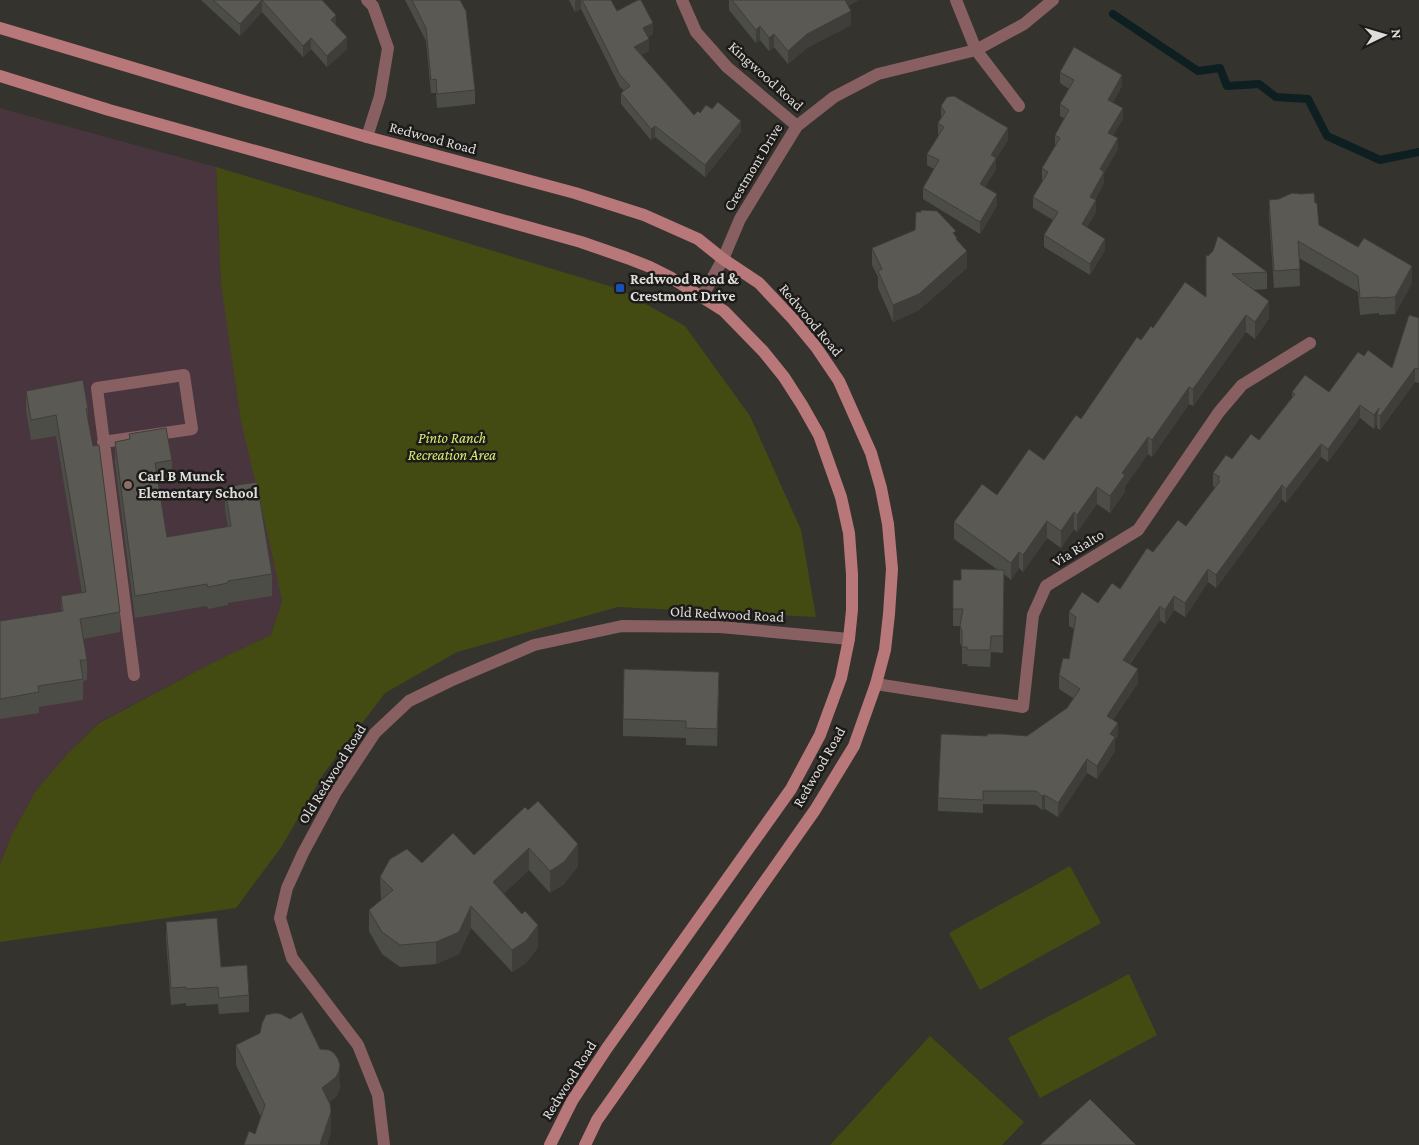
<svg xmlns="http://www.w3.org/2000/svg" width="1419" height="1145" font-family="'Crimson Pro',serif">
  <rect width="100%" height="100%" fill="#35332e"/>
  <!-- education -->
  <path fill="#48353d" d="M0,108L216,167L221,284L282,601L271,635L212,663L98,723L68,753L35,792L11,836L0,865Z"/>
  <!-- green -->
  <path fill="#444b12" d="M216,167L619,289L685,326L750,416L801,530L816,617L618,607L457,652L385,693L324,773L282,846L236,908L0,942V865L11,836L35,792L68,753L99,723L212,663L271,635L282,601L271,549L241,421L221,284Z
    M1070,866L1101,923L980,990L949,933Z
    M1129,974L1157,1035L1040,1098L1008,1038Z
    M930,1036L1024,1122L1002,1145H830Z"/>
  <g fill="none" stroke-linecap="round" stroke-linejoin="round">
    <!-- stream -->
    <path stroke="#0d1f20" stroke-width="8" d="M1113,14L1198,71L1220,68L1227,86L1259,84L1276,97L1308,99L1327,136L1380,160L1419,152"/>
    <!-- service -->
    <path stroke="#896061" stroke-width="12" d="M103,442L192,429L184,375L97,388L134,675"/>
    <!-- minor -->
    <path stroke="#896061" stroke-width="12" d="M367,0L373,6L388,48L380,96L367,137
      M682,0L696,32L727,67L797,126
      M956,0L976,50L1019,106
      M702,297L723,259L740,219L797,126L834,97L878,74L976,50L1024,24L1053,0
      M876,684L1023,707L1033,615L1046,586L1138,530L1219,412L1242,385L1310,343
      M384,1145L378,1095L358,1045L292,958L280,918L287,888L303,853L336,792L375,733L409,701L450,681L534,645L622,626L720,627L849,639"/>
    <!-- secondary -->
    <path stroke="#b87779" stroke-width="12" d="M0,28L247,102L367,137L575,193L644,215L698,239L723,259L759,283L792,318L816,347L839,381L871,453L881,488L888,524L892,569L889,614L885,650L876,684L854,746L815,810L597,1120L585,1145
      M0,76L109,110L581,242L627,258L650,267L670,277L724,311L763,351L784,377L802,405L819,435L841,497L849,533L852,574V610L849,639L841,678L820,735L791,789L607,1048L572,1101L550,1145"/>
  </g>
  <!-- wall -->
  <path fill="#4d4d47" d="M201,0H322L336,25L347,49L327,67L311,49L303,57L262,12L240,36Z
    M405,0H460L475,90V104L437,108L436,93H431L426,41Z
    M569,0H611L617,11L653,34L648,37L649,51L641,55L694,115L700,113L741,132L705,177L655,137L651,140L621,104V93L624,91L620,87L581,9L575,12Z
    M729,0H858L848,6L851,25L807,48L788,64L774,47L769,51L760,40L756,43L729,10Z
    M1060,72L1122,86L1113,102L1123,119L1113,135L1118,149L1104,173V183L1095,200L1096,212L1087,227L1105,250L1090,275L1044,247V235L1053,220L1033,208V197L1043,180H1042V168L1055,146V135L1064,118L1060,116V104L1069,89L1060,83Z
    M941,106L1008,140L996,159V169L985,187L997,206L980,234L923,199V188L934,169L927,165V154L939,135L938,134V123L941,118Z
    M1269,200L1315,203L1319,225L1412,283L1395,314L1379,315V313L1360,315L1358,292L1299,258L1300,286L1274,288L1269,216Z
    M956,236L967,268L919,310L893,322L878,288V277L872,265V248Z
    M1208,256L1267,272V289L1253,290L1269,318L1255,339L1246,332L1193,406L1189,404L1152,457L1148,454L1125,486V492L1110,513L1097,504L1077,532L1074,529L1061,548L1047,538L1023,572L1019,568L1011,580L1004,574L1003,653L991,652L990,667L968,666L967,664H962V647L960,643V626H953V580H961L998,570L954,539V522L997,495L1044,460L1081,419L1141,340L1153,328L1206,297Z
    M1419,318V383L1415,382L1380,430L1377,428V424L1374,429L1360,418L1328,462L1321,457L1286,503L1282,499L1216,588L1208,582L1185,617L1174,610L1165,624L1160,620L1130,664L1138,683L1113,720L1118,736L1115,740V751L1097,779L1087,773L1058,817L1045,809L1042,810L1036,805L983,804V813L938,811V798L987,736H1027L1067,708L1073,698L1059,689V675L1069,659L1074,629L1069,626V612L1098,603L1120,589L1153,552L1186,526L1215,488L1213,486V473L1259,440L1292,397V392H1329L1364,356L1392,368Z
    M26,391L88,409V422L120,612V632L83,639L87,660V680L83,681V700L39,707V713L0,719V621L61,612V596L82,593L56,436L31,440L26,411Z
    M129,434L172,460V482L159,484L167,537L228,527L225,509V487L272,574V596L228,603V605L208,609L207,606L135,618L115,463V442L129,439Z
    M719,689L717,746L686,745V738L623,736V719Z
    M525,807L578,866L564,884L550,893L529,870L503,894L538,947L526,963L512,972L471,928L459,954L436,964L400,967L382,954L369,931V910L381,900L380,877L422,863L474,855Z
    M166,922L221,967L249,995V1012L219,1014L218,1004L186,1006V1003L171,1005L166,939Z
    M236,1045L320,1049L340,1085L339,1091L336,1097L329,1102L331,1132L327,1145H244L255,1134L261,1117L236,1065Z"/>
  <!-- shaded-wall -->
  <path fill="#3f3e3a" d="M262,0V12L240,36V24Z
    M576,0H581V9L575,12V1Z
    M843,0H858L843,8Z
    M851,11V25L807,48L788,64V51L807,34Z
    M336,15V26L331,20Z
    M653,23V34L643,39V28Z
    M760,26V40L756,43V30Z
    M774,34V47L769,51V38Z
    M347,37V49L327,67V56Z
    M311,38V49L303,57V46Z
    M649,39V51L634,58V47Z
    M1122,75V86L1108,111V100Z
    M1123,108V119L1108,144V133Z
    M741,121V132L705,177V165Z
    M655,126V137L651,140V129Z
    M1008,128V140L996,159V169L980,195V184L991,155Z
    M1118,138V149L1104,173V183L1090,208V197L1100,169Z
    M997,194V206L980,234V222Z
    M1096,200V212L1082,236V224Z
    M1105,239V250L1090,275V264Z
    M967,251V268L919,310L893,322V305Z
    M1412,266V283L1395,314V297Z
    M1269,301V318L1255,339V322Z
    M1246,315V332L1193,406V389Z
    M1415,368V382L1380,430V416Z
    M1189,387V404L1152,457V440Z
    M1360,405V418L1328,462V449Z
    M1379,408L1377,414V424L1374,429V415Z
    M1148,437V454L1125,486V492L1110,513V496L1122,473Z
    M1321,444V457L1286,503V489Z
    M1282,485V499L1216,588V575Z
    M1097,487V504L1077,532V515Z
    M1074,512V529L1061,548V531Z
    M1047,521V538L1023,572V555Z
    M1019,552V568L1011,580V563Z
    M1208,569V582L1185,617V603Z
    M1174,596V610L1165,624V610Z
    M1160,606V620L1123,673V660Z
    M1138,669V683L1107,729V716Z
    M1118,723V736L1115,740V751L1097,779V766L1110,734Z
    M1087,759V773L1058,817V803Z
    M1045,795V809L1042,810V796Z
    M578,844V866L564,884L550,893V871Z
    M529,848V870L493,904V882Z
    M471,906V928L459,954L436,964V942Z
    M538,925V947L526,963L512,972V950Z
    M340,1065L339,1091L336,1097L322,1108V1088Z
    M331,1112V1132L327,1145H320Z"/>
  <!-- building -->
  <path fill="#5a5953" stroke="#3f3e3a" d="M213,0H322L336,15L331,20L347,37L327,56L311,38L303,46L262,0L240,24Z
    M412,0H460L466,11L475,90L437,94L436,79L431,80L426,28Z
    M582,0H611L617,11L638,0H641L653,23L643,28L649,39L634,47L694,115L698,111L700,113L706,105L712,109L718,102L741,121L705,165L655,126L651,129L621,93L630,86L620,75Z
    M732,0H845L851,11L807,34L788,51L774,34L769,38L760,26L756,30Z
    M1074,47L1122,75L1108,100L1123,108L1108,133L1118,138L1100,169L1104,172L1090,197L1096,200L1082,224L1105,239L1090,264L1044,235L1058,212L1033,197L1048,172L1042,168L1060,138L1055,135L1069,110L1060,104L1074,80L1060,72Z
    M954,96L1008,128L991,155L996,158L980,184L997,194L980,222L923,188L939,160L927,154L944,127L938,123L945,112L941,106L947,97Z
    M1292,193L1301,194L1314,193L1315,203H1317L1319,225L1358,247L1364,238L1412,266L1395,297L1379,298V297L1360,298L1358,276L1298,241L1300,269L1274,271L1269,200L1279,199Z
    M921,210L937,211L956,231L953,233L957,238L956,239L967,251L919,294L893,305L878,271L882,269L872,248L915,230L916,212H921Z
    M1218,236L1267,272L1232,274L1269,301L1255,322L1246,315L1193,389L1189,387L1152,440L1148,437L1122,473L1125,475L1110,496L1097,487L1077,515L1074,512L1061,531L1047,521L1023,555L1019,552L1011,563L954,522L982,484L997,495L1029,449L1044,460L1076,415L1081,419L1137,337L1141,340L1151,326L1153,328L1185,282L1206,297V255L1208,256L1213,251Z
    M1409,315L1419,318V369L1415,368L1380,416L1377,414L1379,408L1374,415L1360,405L1328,449L1321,444L1286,489L1282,485L1216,575L1208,569L1185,603L1174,596L1165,610L1160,606L1123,660L1138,669L1107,716L1118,723L1110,734L1115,737L1097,766L1087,759L1058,803L1045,795L1042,796L1036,791H983V800L938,798L941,734L987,736V734H1002L1027,736L1067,708L1080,689L1059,675L1063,658L1069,659L1076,617L1069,612L1082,592L1098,603L1112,583L1120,589L1147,548L1153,552L1178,520L1186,526L1220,481L1218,479L1220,477L1213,473L1226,455L1232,459L1251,434L1259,440L1295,394L1292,392L1305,375L1329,392L1358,352L1364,356L1368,350L1392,368Z
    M83,380L88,409H86L93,446L99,445L120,612L80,619L87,660H80L83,679L38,686L39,692L0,699V621L63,611L61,596L86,592L56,415L31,420L26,391Z
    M166,428L172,460L155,463L167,537L231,526L225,487L257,482L272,574L228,581V583L208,587L207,584L135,596L115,442L130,439L129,434Z
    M961,569L1004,570L1003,636H991L990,650H968L967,647H962V631L960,626L963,609H953V580H961Z
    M624,669L719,672L717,729L686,728V721L623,719Z
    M538,801L578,844L564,862L550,871L529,848L493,882L522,914L525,911L538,925L526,941L512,950L471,906L459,932L436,942L400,945L382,932L369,910L393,890L380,877L390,859L407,849L422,863L453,833L474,855L525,807L528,810Z
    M217,918L221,967L247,965L249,995L219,998L218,987L186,989V987L171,988L166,922Z
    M302,1012L320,1049L329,1050L334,1053L338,1059L340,1065L339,1071L336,1077L322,1088L330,1104L331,1112L320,1144L323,1145H244L249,1131L255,1134L265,1105L236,1045L260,1033L262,1023L266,1015L275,1013L281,1014L290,1019Z
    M1090,1099L1136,1145H1040Z"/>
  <!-- markers -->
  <rect fill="#1a4fb4" stroke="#1c1b19" stroke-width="2" x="615" y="283" width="10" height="10" rx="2.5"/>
  <circle fill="#8d6e63" stroke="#1c1b19" stroke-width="2" cx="128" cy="485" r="5"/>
  <g text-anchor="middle" stroke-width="5" stroke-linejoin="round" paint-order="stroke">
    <!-- street labels -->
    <g font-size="15" fill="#deddda" stroke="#1c1b19">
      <text transform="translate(766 76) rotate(42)" y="5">Kingwood Road</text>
      <text transform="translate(433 138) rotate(15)" y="5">Redwood Road</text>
      <text transform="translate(753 167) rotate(-59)" y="5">Crestmont Drive</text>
      <text transform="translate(811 320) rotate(50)" y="5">Redwood Road</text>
      <text transform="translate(1078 548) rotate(-32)" y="5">Via Rialto</text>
      <text transform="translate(727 614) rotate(3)" y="5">Old Redwood Road</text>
      <text transform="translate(819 767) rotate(-60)" y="5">Redwood Road</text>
      <text transform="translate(332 774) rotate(-58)" y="5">Old Redwood Road</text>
      <text transform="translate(569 1080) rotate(-58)" y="5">Redwood Road</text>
    </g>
    <!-- poi labels -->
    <g font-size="15" font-weight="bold" fill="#deddda" stroke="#1c1b19" text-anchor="start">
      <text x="630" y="284">Redwood Road &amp;<tspan x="630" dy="17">Crestmont Drive</tspan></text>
      <text x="138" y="481">Carl B Munck<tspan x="138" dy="17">Elementary School</tspan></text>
    </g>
    <!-- park labels -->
    <g font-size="15" font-style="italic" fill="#daeb6f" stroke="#1c1b19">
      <text x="452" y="443">Pinto Ranch<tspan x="452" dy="17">Recreation Area</tspan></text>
    </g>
  </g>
  <!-- north arrow -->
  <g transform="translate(1384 35) rotate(85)" stroke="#1c1b19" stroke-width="4" paint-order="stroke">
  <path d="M0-4L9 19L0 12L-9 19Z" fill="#deddda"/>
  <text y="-8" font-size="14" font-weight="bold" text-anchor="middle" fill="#deddda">N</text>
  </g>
</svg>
